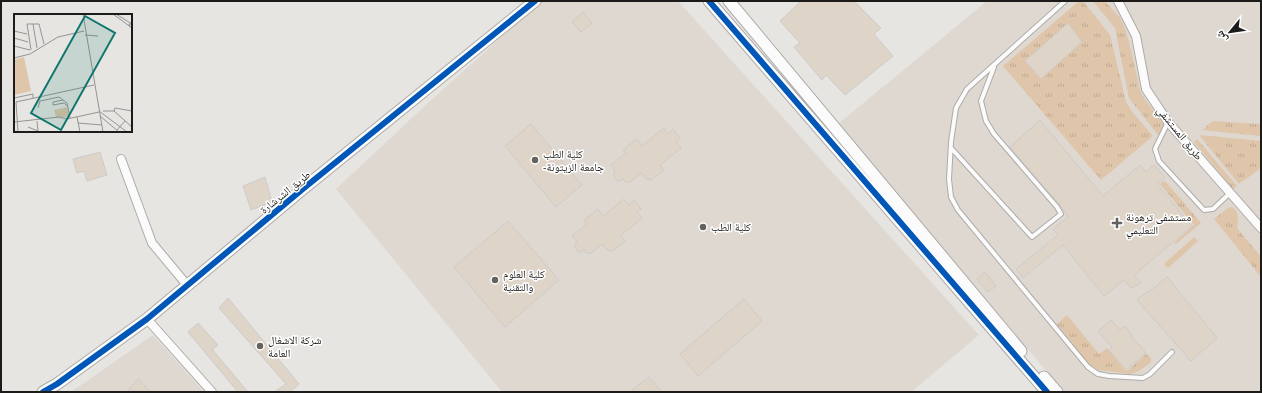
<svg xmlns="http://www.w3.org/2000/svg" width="1262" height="393" font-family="'Open Sans','Noto Naskh Arabic',sans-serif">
  <defs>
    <pattern id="grass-tufts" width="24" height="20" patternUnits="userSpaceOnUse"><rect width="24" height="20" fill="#dfc5a9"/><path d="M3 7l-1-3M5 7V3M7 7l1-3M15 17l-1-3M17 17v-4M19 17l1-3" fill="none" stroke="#bfa991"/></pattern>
  </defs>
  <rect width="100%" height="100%" fill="#e7e5e2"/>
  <!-- built -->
  <path fill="#ded8d1" d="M542,1H678L979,335L911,392H502L336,189L429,102Z
    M987,1H1261V392H1064L838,124Z
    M153,335L204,392H71Z"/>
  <!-- grass -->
  <path fill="url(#grass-tufts)" d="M1079,1H1083L1110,35L1126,102L1134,114L1153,136L1101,180L1003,66Z
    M1093,1H1105L1120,18L1124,26L1129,42L1141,94L1163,124V129L1158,135L1129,98L1115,28Z
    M1213,121L1261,124V136L1202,130Z
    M1199,135L1261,141V168L1239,184Z
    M1197,139L1237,186L1233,189L1194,142Z
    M1163,181L1166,182L1201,223L1176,244L1174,243L1194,225L1160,184Z
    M1232,207C1240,212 1238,220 1237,228L1261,257V277L1214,219L1228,208Z
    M1194,237L1198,241L1168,268L1164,264Z
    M1067,315L1099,354L1107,348L1125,370L1127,371L1146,354L1151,358V362L1139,371L1130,374L1098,370L1090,365L1087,362L1057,324Z"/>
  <!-- building -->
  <path fill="#dfd4c8" stroke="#cdcbc9" d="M801,1H854L881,28L874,34L893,56L845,95L826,75L822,80L794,47L800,43L780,21Z
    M583,12L592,23L581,32L572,22Z
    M1068,23L1082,42L1041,79L1025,61Z
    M1040,120L1103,196L1140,165L1146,172L1154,165L1165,177L1157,184L1192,226L1134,275L1141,283L1131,288L1124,280L1104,296L1063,245L1023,278L1016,269L1058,235L1053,229L1068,217L1060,205L1010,147Z
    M531,124L582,185L556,207L505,146Z
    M664,128L668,134L673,129L680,138L676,142L681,148L660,165L664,170L651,180L646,179L641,173L630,182H626L623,179L618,182L613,175L615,171L611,165L626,153L623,150L637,139L642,146Z
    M100,152L107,175L87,181L84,171L77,173L73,159Z
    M265,177L272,202L251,210L243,186Z
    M624,199L629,205L634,200L641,209L637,212L642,218L620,236L625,241L612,251L607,250L602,244L591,253H586L584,249L579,253L574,246L577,242L572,236L587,224L584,220L598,209L603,216Z
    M508,221L559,280L505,327L454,267Z
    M985,272L996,286L988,292L977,279Z
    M1167,277L1217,338L1191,361L1137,300L1148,291L1149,292Z
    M228,298L299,384L290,392H274L286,384L219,308Z
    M744,299L762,321L698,376L680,354Z
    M1111,320L1120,330L1125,326L1132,335L1131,336L1146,353L1126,370L1109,350L1112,347L1098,331Z
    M198,323L218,345L212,349L248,392H238L188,332Z
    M649,377L662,392H630Z
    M138,379L151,392H127Z"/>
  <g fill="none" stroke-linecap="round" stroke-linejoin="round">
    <!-- lane casing -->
    <g stroke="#adaba9" stroke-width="6">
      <path id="lane" d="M1065,1L967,89L956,108L951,142L949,179L951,197L958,210L1088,367L1098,374L1109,376L1143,378L1150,374L1172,352
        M1168,122L1155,149L1159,161L1204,210L1213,209L1230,193
        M951,148L1032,237L1061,214L1057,207L994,134L986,121L981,101L994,67"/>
    </g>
    <!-- street casing -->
    <g stroke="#adaba9" stroke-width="10">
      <path id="street" d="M1118,1L1136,36L1146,89L1168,122L1261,228
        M121,159L152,243L187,285
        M147,319L212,392"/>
    </g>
    <!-- secondary casing -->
    <g stroke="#adaba9" stroke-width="13">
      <path id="secondary" d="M709,1L1047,392
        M729,1L1021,351
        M1044,377L1057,392
        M43,392L57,384L147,319L304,188L535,1"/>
    </g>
    <!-- lane -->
    <use href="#lane" stroke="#fbfbfb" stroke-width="4"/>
    <!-- street -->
    <use href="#street" stroke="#fbfbfb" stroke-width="8"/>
    <!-- secondary -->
    <use href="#secondary" stroke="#fbfbfb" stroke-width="11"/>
    <!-- cycleway casing -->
    <g stroke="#fff" stroke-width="8">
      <path id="cycleway" d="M709,1L1047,392
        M43,392L57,384L147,319L304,188L535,1"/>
    </g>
    <!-- cycleway -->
    <use href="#cycleway" stroke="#0057b8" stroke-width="6"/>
  </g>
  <!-- markers -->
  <g fill="#63625f" stroke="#fff" stroke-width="1.5">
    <circle cx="535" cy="160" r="4"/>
    <path d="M1115 217h4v4h4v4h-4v4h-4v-4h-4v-4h4z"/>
    <circle cx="703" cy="227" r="4"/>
    <circle cx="495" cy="280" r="4"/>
    <circle cx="260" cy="346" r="4"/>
  </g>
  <g text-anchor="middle" stroke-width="3" stroke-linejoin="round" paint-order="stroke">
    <!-- street labels -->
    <g font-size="11" fill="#1c1b19" stroke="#fff">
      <text transform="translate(1180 133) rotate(51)" y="4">طريق المستشفي</text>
      <text transform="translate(285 192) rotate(-39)" y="4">طريق الشرشارة</text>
    </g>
    <!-- poi labels -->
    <g font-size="11" fill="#1c1b19" stroke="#fff" text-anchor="start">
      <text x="543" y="158">كلية الطب<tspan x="543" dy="13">-جامعة الزيتونة</tspan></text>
      <text x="1126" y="221">مستشفى ترهونة<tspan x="1126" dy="13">التعليمي</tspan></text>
      <text x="711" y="231">كلية الطب</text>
      <text x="503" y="278">كلية العلوم<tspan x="503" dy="13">والتقنية</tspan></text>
      <text x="268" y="344">شركة الاشغال<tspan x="268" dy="13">العامة</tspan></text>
    </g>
  </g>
  <!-- overview -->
  <g transform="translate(14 14)">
    <rect width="118" height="118" fill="#e7e5e2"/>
    <path d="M53,93L55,102L51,103H55H42L40,96Z" fill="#dfc5a9"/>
    <path d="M10,43L17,77L0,81V46Z" fill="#dfc5a9"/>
    <path fill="none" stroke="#969492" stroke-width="1" d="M69,0L89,118M99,0L118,14M102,0L118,10H115L116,13M19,10L23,34M0,17L13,20M71,21L84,22M0,24L14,28M0,32L16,36M17,36L13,10H25L30,30M0,44L16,40L44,23L70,17M0,84L19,80V84M49,86L39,88V91L50,89L53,92M24,94L26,87L45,83L53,89L56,104M85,97L113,118M89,97H100L101,94L118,97M100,97L118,113M86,102L105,118M63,103L66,118M0,108L45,103L53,105L85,98M64,109L88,111M14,113L24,117L23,107M103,116L111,107M4,118L2,88L80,71"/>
    <path fill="#0f766e" fill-opacity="0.15" stroke="#0f766e" stroke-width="2" d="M71,2L101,19L47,116L17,99Z"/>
    <rect width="118" height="118" fill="none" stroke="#1c1b19" stroke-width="2"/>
  </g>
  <!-- border -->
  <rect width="1262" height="393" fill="none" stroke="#1c1b19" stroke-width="4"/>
  <!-- north arrow -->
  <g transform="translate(1230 32) rotate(241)" stroke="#ffffff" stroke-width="3" paint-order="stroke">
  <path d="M0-3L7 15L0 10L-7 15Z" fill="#1c1b19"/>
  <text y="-6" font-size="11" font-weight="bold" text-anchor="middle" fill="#1c1b19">ش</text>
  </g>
</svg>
